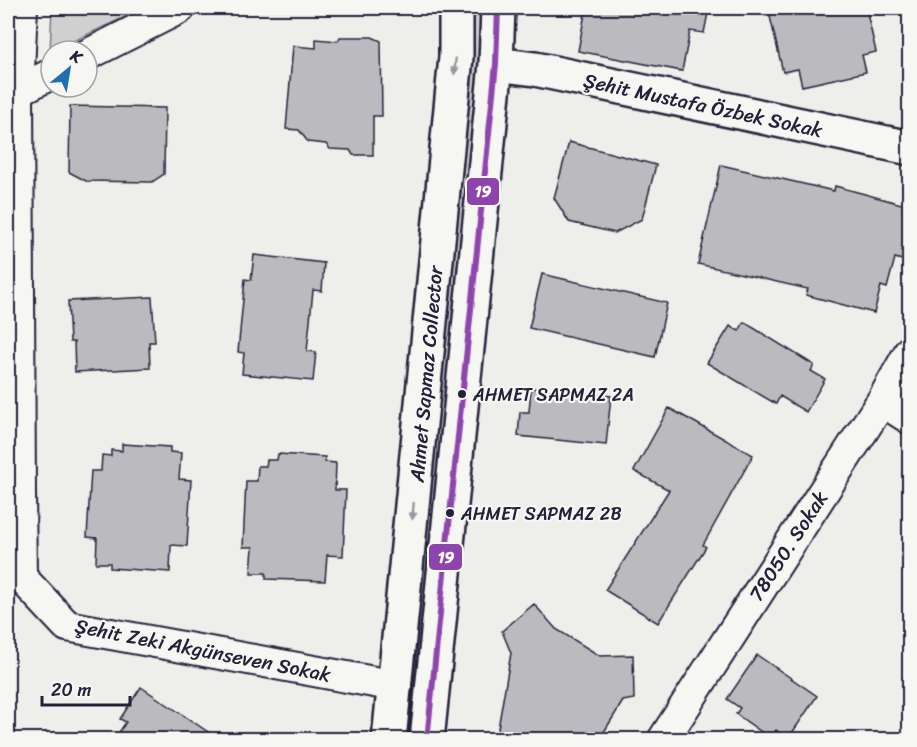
<svg xmlns="http://www.w3.org/2000/svg" width="917" height="747" font-family="Sriracha,sans-serif">
  <rect width="100%" height="100%" fill="#eeeeeb"/>
  <filter id="ink" filterUnits="userSpaceOnUse"><feTurbulence type="fractalNoise" baseFrequency=".0167" numOctaves="2"/><feDisplacementMap in="SourceGraphic" scale="12" xChannelSelector="R" yChannelSelector="G"/><feConvolveMatrix kernelMatrix="1 2 1 2 8 2 1 2 1" color-interpolation-filters="sRGB"/></filter>
  <g filter="url(#ink)">
    <!-- green -->
    <path fill="#d0d0d1" stroke="#797986" stroke-width="1.5" d="M52,8H144L50,52Z
      M471,8H483L482,63L410,739L402,740Z"/>
    <!-- building -->
    <path fill="#bbbbbf" stroke="#22223b" stroke-width="1.5" d="M586,8H709L704,33L690,31L682,71L578,51Z
      M768,8H866L876,52L862,55L866,72L802,86L798,69L783,72Z
      M340,37H372L381,41L382,116H373V155H353L350,150L330,149L326,144L308,142L299,130L286,129L293,46L316,48V39L338,41Z
      M70,106L165,108L164,174L152,182L86,181L69,172Z
      M569,142L656,165L642,219L615,233L569,222L554,198Z
      M721,165L834,191L835,186L909,206V230L902,260L895,258L887,288L881,286L874,313L806,295L808,289L698,264Z
      M254,255L324,263L322,291L313,290L307,351L316,352L313,381L242,374L244,353L238,352L245,279L251,280Z
      M542,274L667,303L655,357L529,328Z
      M152,297L155,342H149L150,368L75,372L74,342H70L68,301Z
      M744,322L814,365L811,371L825,379L806,412L780,396L776,404L707,363L730,326L739,331Z
      M531,388L611,396L606,445L518,436L520,412H529Z
      M669,408L753,455L703,545L706,547L658,623L605,590L669,490L634,471Z
      M122,444L170,447V452L181,453L179,479L191,480L187,546L171,545L170,572L110,568V563H96L97,538L87,537L91,471H101L102,455L111,456V450L122,451Z
      M278,454L325,457V462L336,463L335,490H346L343,556L327,555L325,581L266,579V573H251L253,547H243L246,481H257L258,466H266L267,460H277Z
      M534,604L556,629L600,656L633,655L634,699L623,701L599,740H496L511,653L502,631Z
      M757,655L817,696L788,739L776,730L770,738L736,714L740,708L727,699Z
      M141,687L177,711L220,740H114L126,722L120,719Z"/>
    <g fill="none" stroke-linecap="round" stroke-linejoin="round">
      <!-- minor casing -->
      <g stroke="#22223b" stroke-width="34">
        <path id="minor" d="M87,55L180,8
          M8,92L18,91L51,74
          M882,401L910,419
          M8,486L20,492L21,577L67,626L396,686
          M20,492L18,91L22,8
          M663,740L882,401L910,351"/>
      </g>
      <!-- major casing -->
      <g stroke="#22223b" stroke-width="38">
        <path id="major" d="M496,64L535,69L910,148
          M389,740L456,57V8
          M427,740L496,64L498,8"/>
      </g>
      <!-- minor -->
      <use href="#minor" stroke="#f6f6f2" stroke-width="30"/>
      <!-- major -->
      <use href="#major" stroke="#f6f6f2" stroke-width="33"/>
      <!-- bus-1 casing -->
      <g stroke="#f6f6f2" stroke-width="10">
        <path id="bus-1" d="M427,740L496,64L498,8"/>
      </g>
      <!-- bus-1 -->
      <use href="#bus-1" stroke="#8e44ad" stroke-width="6"/>
    </g>
    <!-- one-way arrows -->
    <defs><path id="oneway-solid" d="M-6-.8H1V-3.2L6.5 0L1 3.2V.8H-6Z" transform="scale(1.5)"/></defs>
    <g fill="#9797a0">
      <use href="#oneway-solid" transform="translate(455 66) rotate(95)"/>
      <use href="#oneway-solid" transform="translate(413 511) rotate(95)"/>
    </g>
  </g>
  <!-- markers -->
  <g fill="#22223b" stroke="#f6f6f2" stroke-width="2">
    <circle cx="462" cy="394" r="5"/>
    <circle cx="450" cy="513" r="5"/>
  </g>
  <g text-anchor="middle" stroke-width="4.5" stroke-linejoin="round" paint-order="stroke">
    <!-- bus labels -->
    <g font-size="18" fill="#22223b" stroke="#f6f6f2" text-anchor="start">
      <text x="473" y="401">AHMET SAPMAZ 2A</text>
      <text x="461" y="520">AHMET SAPMAZ 2B</text>
    </g>
    <!-- street labels -->
    <g font-size="20" fill="#22223b" stroke="#f6f6f2">
      <text transform="translate(703 105) rotate(12)" y="7">Şehit Mustafa Özbek Sokak</text>
      <text transform="translate(426 374) rotate(-85)" y="7">Ahmet Sapmaz Collector</text>
      <text transform="translate(788 546) rotate(-57)" y="7">78050. Sokak</text>
      <text transform="translate(203 650) rotate(11)" y="7">Şehit Zeki Akgünseven Sokak</text>
    </g>
  </g>
  <g stroke="#f6f6f2" stroke-width="2">
    <rect x="466" y="177" width="34" height="29" rx="6" fill="#8e44ad"/>
    <rect x="428" y="543" width="35" height="28" rx="6" fill="#8e44ad"/>
  </g>
  <g font-size="16" text-anchor="middle" font-weight="bold" fill="#fff">
    <text x="483" y="197">19</text>
    <text x="446" y="563">19</text>
  </g>
  <!-- margin -->
  <rect width="917" height="747" fill="none" stroke="#f6f6f2" stroke-width="30"/>
  <rect x="15" y="15" width="887" height="717" fill="none" stroke="#22223b" stroke-width="2" filter="url(#ink)"/>
  <!-- north arrow -->
  <g transform="translate(69 69) rotate(30)"><circle r="28" fill="#f6f6f2" stroke="#a1a1a9" stroke-width="1.5"/>
  <path d="M0-4.5L10 22L0 15L-10 22Z" fill="#1f6fb2"/>
  <text y="-9" font-size="16" font-weight="bold" text-anchor="middle" fill="#22223b">K</text>
  </g>
  <!-- scale -->
  <path d="M42 696v9h88v-9" fill="none" stroke="#22223b" stroke-width="3"/>
  <text x="51" y="696" font-size="18" fill="#22223b" stroke="#f6f6f2" stroke-width="4.5" paint-order="stroke">20 m</text>
</svg>
